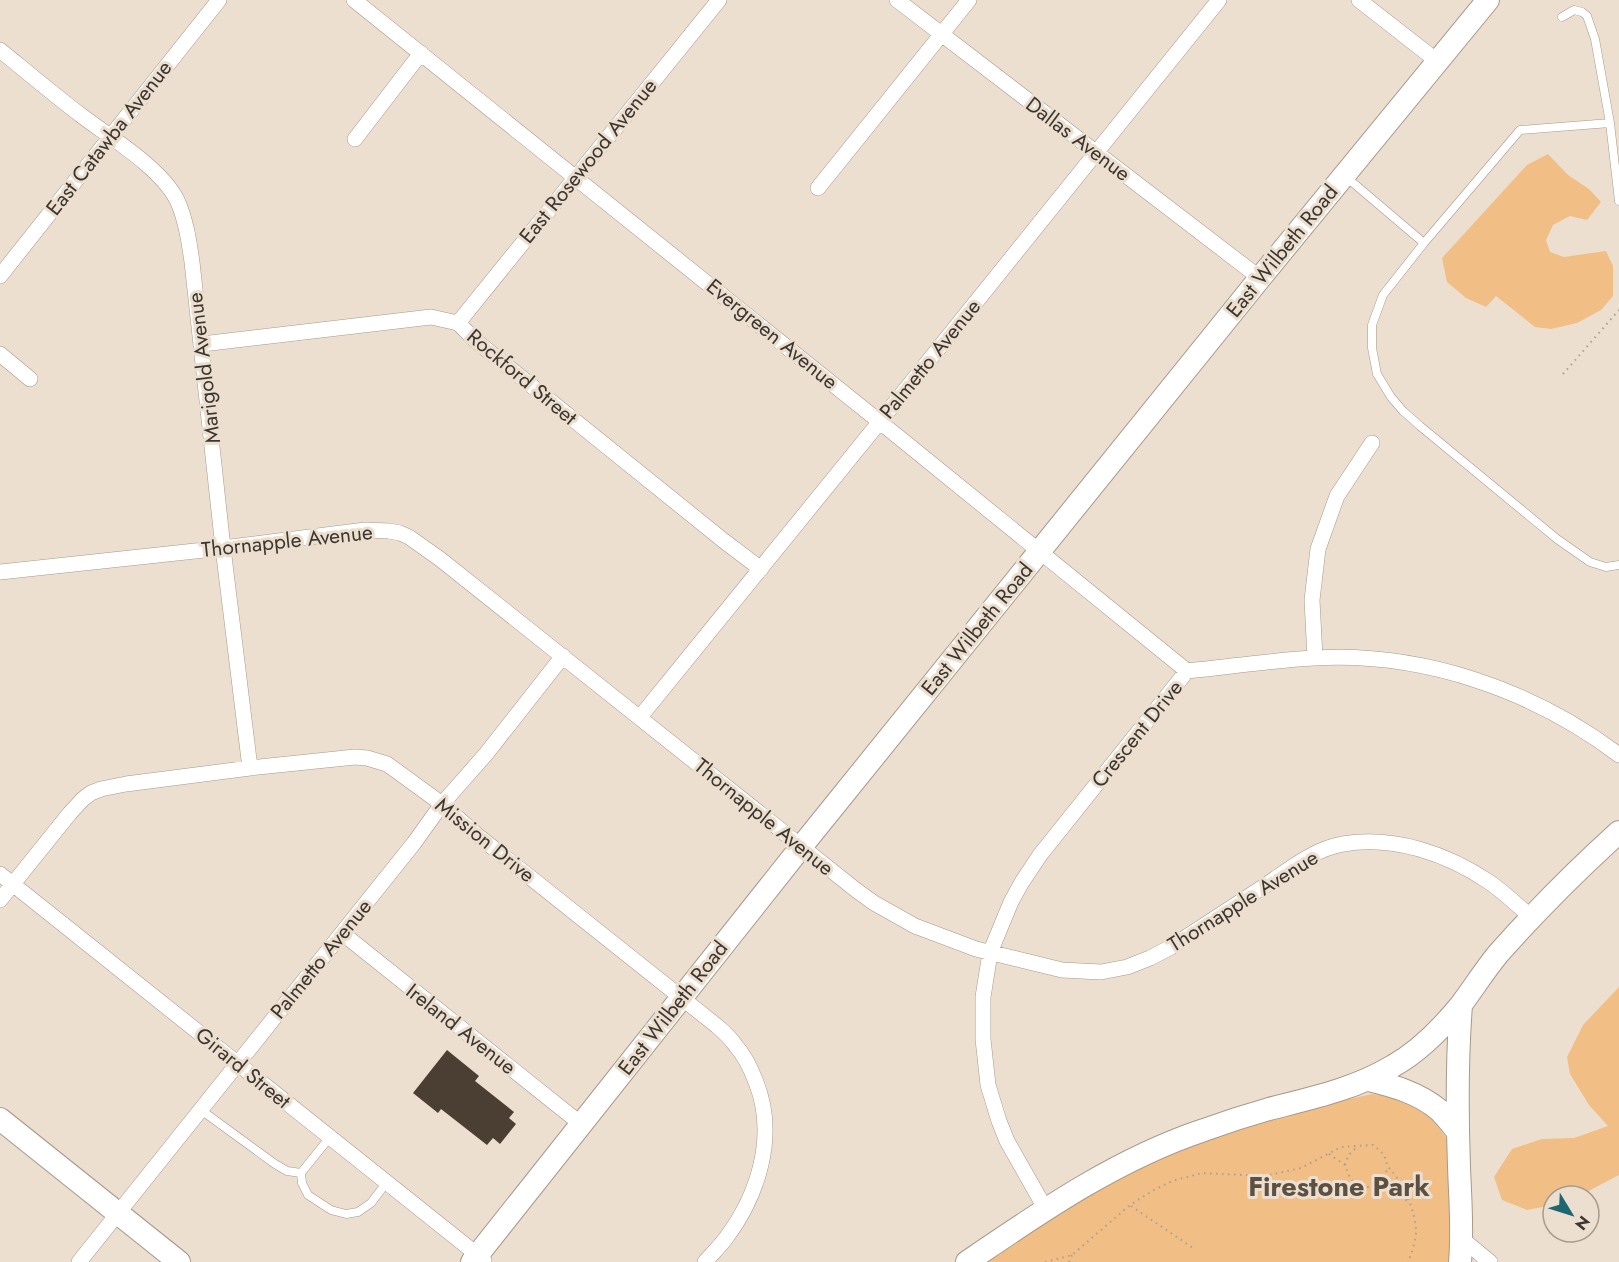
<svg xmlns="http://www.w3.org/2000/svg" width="1619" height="1262" font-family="Jost,sans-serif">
  <rect width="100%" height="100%" fill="#eddfcf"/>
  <!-- green -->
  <path fill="#f1be85" d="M1548,154L1568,175L1589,189L1601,202L1587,220L1570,216L1553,225L1546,240L1550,252L1564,257L1606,251L1613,266V296L1601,310L1577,323L1551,329L1535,327L1496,296L1486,307L1466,298L1447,282L1442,258L1527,165Z
    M1619,987V1175L1579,1196H1553V1205L1527,1210L1502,1200L1494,1177L1512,1149L1542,1139L1574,1138L1608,1126L1589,1105L1570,1074L1567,1057L1583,1025Z
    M1372,1094L1389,1096L1414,1105L1428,1115L1446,1137L1452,1163V1262H983L1115,1179L1215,1135L1340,1101Z"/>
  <!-- building -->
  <path fill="#4b3f33" d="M447,1050L479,1076L475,1081L514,1112L509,1118L516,1124L500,1144L493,1138L487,1145L441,1109L438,1113L413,1093Z"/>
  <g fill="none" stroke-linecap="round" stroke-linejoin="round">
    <!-- lane casing -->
    <g stroke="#a6998a" stroke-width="9">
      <path id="lane" d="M1562,17L1574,10L1582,12L1587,16L1595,39L1610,123
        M1345,176L1424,243L1383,295L1372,325V348L1377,374L1391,397L1403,411L1420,426L1557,539L1590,562L1606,567L1619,565
        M1424,243L1520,130L1610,123L1619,201
        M201,1110L275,1164L287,1171L301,1173
        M330,1137L301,1173L302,1183L308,1195L331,1210L346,1214L358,1212L371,1203L387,1182"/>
    </g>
    <!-- street casing -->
    <g stroke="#a6998a" stroke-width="16">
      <path id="street" d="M354,0L880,422L1187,671
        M897,0L1260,278
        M1359,0L1437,61
        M0,50C27,72 54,95 82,116C111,138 161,168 177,200C186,220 189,241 192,262L223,548L250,768
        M355,139L421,53
        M818,188L969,0
        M0,276L219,0
        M458,323L719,0
        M202,344L431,317L458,323L476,341L724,541L761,569
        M0,354L30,379
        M0,572L223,548L365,530L389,531L400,533L409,537L440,559L856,890L874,903L915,926L976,949L1062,970L1101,972L1127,967L1150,958L1171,947C1202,927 1232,907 1263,887C1287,871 1313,849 1343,844C1393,835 1448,854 1489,882C1504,892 1517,905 1531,917
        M1315,658L1312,600L1318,549L1337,496L1372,443
        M640,717L869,435L1219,0
        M0,874L484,1260
        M0,900L70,813L83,799L91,793L101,789L126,784L250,768L355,757L367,758L387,764L442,804L477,835L717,1026C724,1032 731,1039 736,1046C745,1056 751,1069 756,1082C777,1135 759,1194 726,1238C720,1246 712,1254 705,1262
        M342,933L581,1124
        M1045,1208L1007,1141L999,1121L988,1085L983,1039V997L990,953L1011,902L1022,882L1040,855L1187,671C1229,667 1272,660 1315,658C1423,652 1533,690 1619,755
        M1462,1239L1490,1262
        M79,1262L414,843L442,804L486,754L563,656"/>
    </g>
    <!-- secondary casing -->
    <g stroke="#a6998a" stroke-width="24">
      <path id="secondary" d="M1369,1080C1394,1086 1419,1093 1439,1110C1446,1117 1452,1125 1458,1132
        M0,1119L179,1262
        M472,1262L801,847L1260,278L1488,0
        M967,1262C1042,1211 1117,1159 1204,1130C1226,1122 1248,1115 1269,1109C1312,1098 1355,1089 1393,1066C1420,1051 1441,1029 1460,1006C1473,989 1484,971 1498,954C1536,911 1576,871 1619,832
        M1460,1262C1463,1230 1460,1198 1459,1166C1457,1112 1457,1058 1461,1005"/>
    </g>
    <!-- path -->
    <path stroke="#aa9f93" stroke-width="2" stroke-dasharray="1.5 4.5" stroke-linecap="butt" d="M1563,374L1619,310
      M1329,1154L1345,1165L1350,1178L1356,1184L1365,1188L1374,1185L1408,1201
      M1345,1165C1347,1156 1351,1152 1358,1146
      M1375,1185L1380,1183L1386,1173L1387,1166
      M1131,1206L1193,1248
      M1045,1262L1072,1255L1130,1205L1154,1190L1172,1181L1202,1173L1265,1176L1301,1168L1341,1147L1373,1145C1381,1151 1386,1155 1387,1166C1402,1180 1415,1209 1416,1230C1416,1240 1412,1253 1408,1262
      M1069,1262L1072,1255"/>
    <!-- lane -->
    <use href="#lane" stroke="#fff" stroke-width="8"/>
    <!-- street -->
    <use href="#street" stroke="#fff" stroke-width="15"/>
    <!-- secondary -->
    <use href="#secondary" stroke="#fff" stroke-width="22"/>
  </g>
  <g text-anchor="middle" stroke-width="6" stroke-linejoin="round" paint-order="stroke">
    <!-- street labels -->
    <g font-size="21" fill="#3c3630" stroke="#eddfcf">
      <text transform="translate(109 138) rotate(-52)" y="7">East Catawba Avenue</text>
      <text transform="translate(1078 139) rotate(37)" y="7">Dallas Avenue</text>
      <text transform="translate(588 161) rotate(-51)" y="7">East Rosewood Avenue</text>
      <text transform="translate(1282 251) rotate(-51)" y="7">East Wilbeth Road</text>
      <text transform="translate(772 334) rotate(39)" y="7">Evergreen Avenue</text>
      <text transform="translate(930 359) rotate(-51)" y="7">Palmetto Avenue</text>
      <text transform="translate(204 368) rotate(-97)" y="7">Marigold Avenue</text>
      <text transform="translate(522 377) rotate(40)" y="7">Rockford Street</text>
      <text transform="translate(287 541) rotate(-6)" y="7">Thornapple Avenue</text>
      <text transform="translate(977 629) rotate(-51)" y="7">East Wilbeth Road</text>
      <text transform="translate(1137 734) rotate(-51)" y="7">Crescent Drive</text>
      <text transform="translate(764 817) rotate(39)" y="7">Thornapple Avenue</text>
      <text transform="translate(485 840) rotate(39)" y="7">Mission Drive</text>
      <text transform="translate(1243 901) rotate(-32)" y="7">Thornapple Avenue</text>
      <text transform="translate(321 959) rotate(-51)" y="7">Palmetto Avenue</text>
      <text transform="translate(673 1008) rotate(-52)" y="7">East Wilbeth Road</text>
      <text transform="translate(461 1029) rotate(38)" y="7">Ireland Avenue</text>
      <text transform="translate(243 1068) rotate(39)" y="7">Girard Street</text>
    </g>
    <!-- district labels -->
    <g font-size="27" font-weight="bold" fill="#5c5043" stroke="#eddfcf">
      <text x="1339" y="1196">Firestone Park</text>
    </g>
  </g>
  <!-- north arrow -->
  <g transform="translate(1571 1214) rotate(128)"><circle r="28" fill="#eddfcf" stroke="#a69b8f" stroke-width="1.5"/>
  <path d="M0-4.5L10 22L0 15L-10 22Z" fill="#1c6771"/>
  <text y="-9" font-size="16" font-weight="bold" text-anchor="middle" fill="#3c3630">N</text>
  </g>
</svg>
